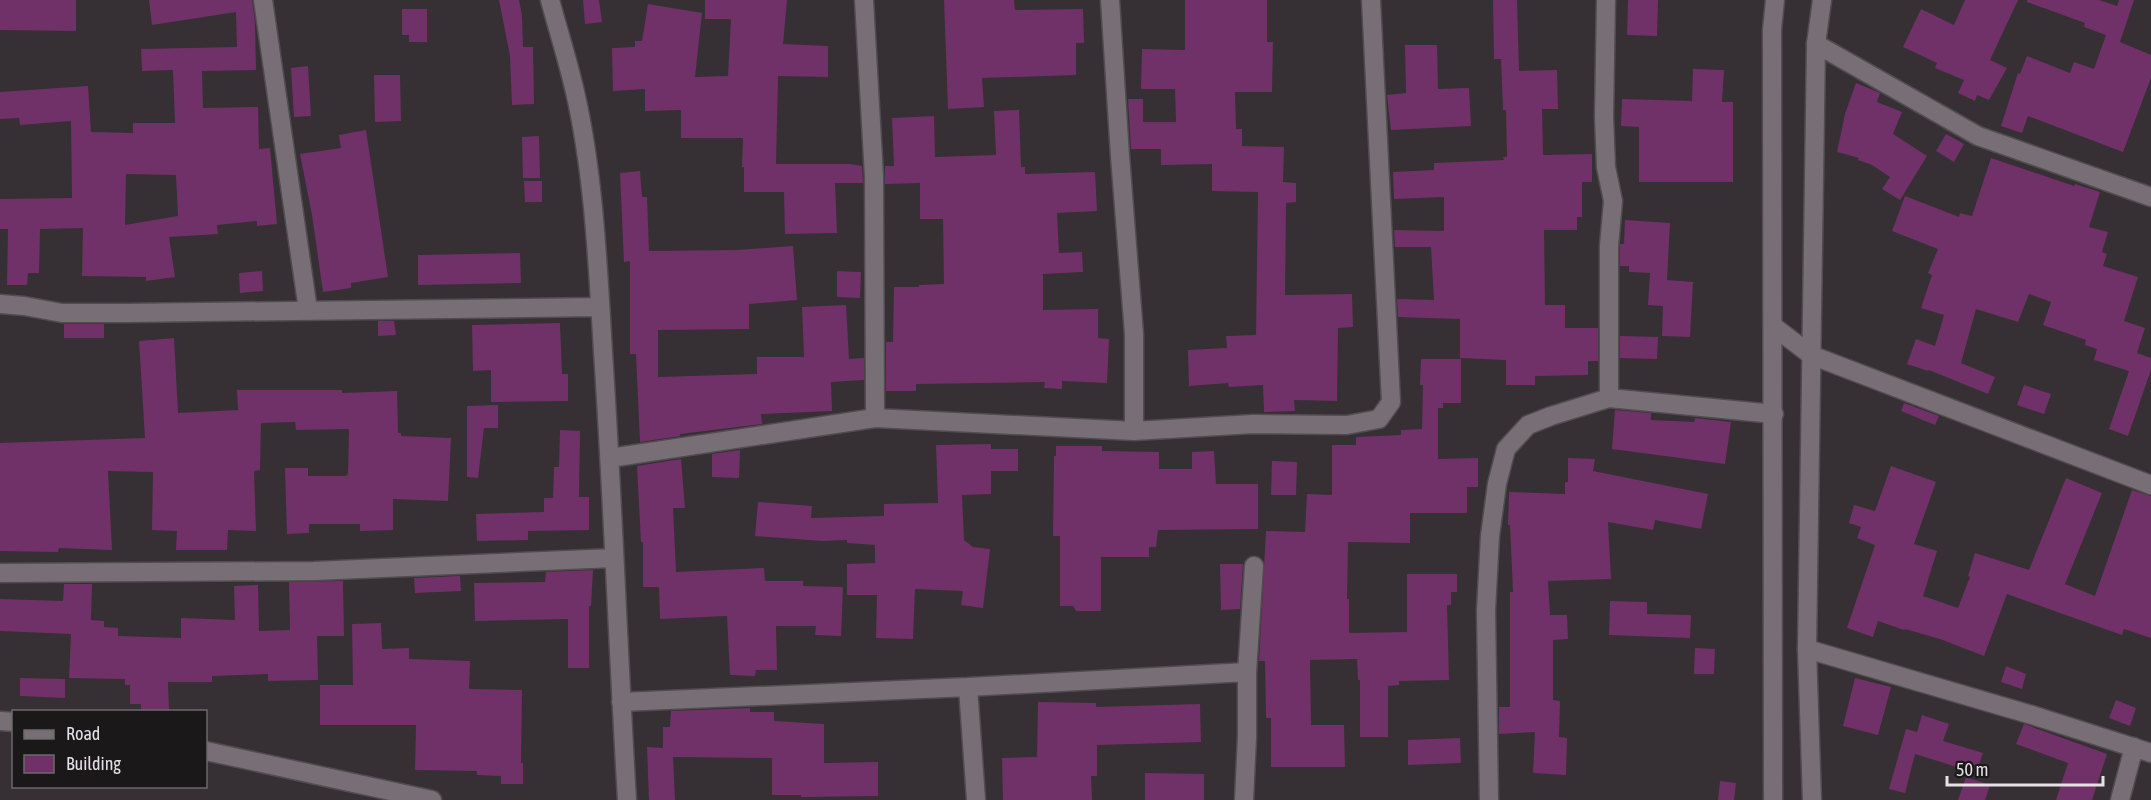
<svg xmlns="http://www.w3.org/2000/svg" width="2151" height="800" font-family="'Asap Condensed',sans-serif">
  <rect width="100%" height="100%" fill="#362f34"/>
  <!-- building -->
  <path fill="#703168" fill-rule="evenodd" d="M0,0H76V31L0,30Z
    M149,0H252L255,23L256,70L202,71L203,108L258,107L259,149L270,148L277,224L257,226V221L217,225L218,234L169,237L175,277L146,281V277L82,276L83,228L40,229L39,273H28L27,285H7L8,229H0V199L72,198L71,121L20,125L19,118L0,119V92L88,86L91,132L133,133V123H175L173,70L142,71L141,49L237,47L236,12L152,25ZM126,174L176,175L178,216L125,225Z
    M499,0H519L522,16L523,47H533L534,104L512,105L510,56Z
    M583,0H599L602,22L585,24Z
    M705,0H787L783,44L828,46V77L778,76L776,164H850L862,166L863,183H835L837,233L785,234L784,192H744V167H742L743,138H681V110L645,111V89L613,91L612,48L635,47V41H642L648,4L702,13L695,77L728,76L731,19H705Z
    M944,0H1014L1015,10L1083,9L1084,43H1076V75L982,78L984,107L948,109Z
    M1185,0H1267V42H1273L1272,92H1235L1236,129H1242V146L1284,147L1283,182L1296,183V202L1286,203L1285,295L1352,294L1353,327L1338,328L1337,401L1294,400L1295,411L1264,412L1263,385L1229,387L1228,383L1189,386L1188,350L1227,348L1226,336L1256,335L1258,192L1212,191V164L1161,165V149H1131L1128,99H1143V122H1176L1175,89H1141L1142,49L1185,50Z
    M1493,0H1517L1519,71L1557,70L1558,109H1542L1543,155L1592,154V182H1582V217H1577V230H1544L1545,305H1565V328H1598V361H1588V375L1535,376V385H1506V360L1460,358V319L1398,317L1397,299L1434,300L1431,247H1395L1394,230L1444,231V197L1394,199L1393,172L1434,170V163L1504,160L1503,157H1507L1506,110H1503L1501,59H1494Z
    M1628,0H1658L1657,36L1627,35Z
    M1965,0H2018L1990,60L2007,68L1989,100L1977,95L1975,101L1958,93L1964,80L1935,68L1937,63L1903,47L1921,9L1954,25Z
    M2027,0H2099L2117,6L2119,0H2134L2120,42L2151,55V78L2123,152L2028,116L2022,133L2001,126L2018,73L2020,74L2027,56L2070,73L2074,62L2094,69L2106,35L2084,27L2085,23L2027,2Z
    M402,9H427V42H409V35H402Z
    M1405,45H1437L1438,89L1469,88L1471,126L1391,130L1387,95L1406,93Z
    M308,66L311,116L294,117L291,68Z
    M1693,69L1724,70L1722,102H1733V182H1639V127L1621,126L1622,99L1692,101Z
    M374,75H400L401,121L375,122Z
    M1856,83L1880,93L1877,102L1902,112L1893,134L1927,156L1900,200L1882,189L1890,177L1872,165L1858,160L1859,158L1837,152L1845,114Z
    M1019,110L1021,167H1025V174L1095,172L1097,211L1057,213L1059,253L1082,252L1083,272L1043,274V310L1098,309V338L1109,339L1107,383L1062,381V389L1044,388L1045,382L916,384V391H886V342H893L894,287H919V285L944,284L943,219H920V183L885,184V166H894L892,118L934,116L935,157L996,155L994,111Z
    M366,130L388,277L351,283V288L323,292L312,215L300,154L341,148L339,135Z
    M1946,134L1964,144L1954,162L1936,151Z
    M539,136L540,178H523L522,137Z
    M1991,158L2074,186L2075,184L2100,192L2089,227L2108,232L2102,252L2107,254L2103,266L2138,277L2124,321L2145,328L2137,353L2151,358V370L2128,436L2109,429L2129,371L2094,360L2097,349L2085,345L2086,340L2043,325L2051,302L2029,294L2018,322L1976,309L1961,363L1995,377L1988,394L1929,370L1928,371L1907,364L1916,339L1935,346L1944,315L1921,308L1932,275L1928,273L1938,249L1892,231L1905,196L1959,217L1960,213L1972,216Z
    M640,171L642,197H647L649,251L738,250L793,246L797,300L749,304V329L658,330V377L757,374V357H804L802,307L846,305L849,359L864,358V380L831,382L832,411L761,414L762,424L680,434V436L640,442L636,354H630V261L624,262L620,173Z
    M524,181H542V202H525Z
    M1625,220L1670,223L1667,280L1693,282L1690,337L1662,336L1663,306L1648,305L1650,273L1629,272V266H1620V244H1624Z
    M520,253L521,283L418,285V255Z
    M262,271L263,291L240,293L239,273Z
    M837,271L861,272L860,298L837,297Z
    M378,321H394L396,335L378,336Z
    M560,323L562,374H568V401L491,402V370L473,371L472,325Z
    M64,324H104V338H64Z
    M1620,336L1658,337L1657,359L1620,358Z
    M174,338L178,413L238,410L237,390H342V393L397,391L398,433H401V436L451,438L448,501L393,499V530L360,531V524H309V533L287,534L285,468H308V476H346L348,474L349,429L296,430L295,422L261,423L260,470L254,471L256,531L228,530L227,550H176L177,531L152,530L153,472L108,471L112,550L59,548L58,552L0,551V443L145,438L139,341Z
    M1421,359H1461V403H1443V408H1438V459L1478,458V487H1467V513H1410V543L1348,542L1347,599H1349V633L1407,632V574H1457V592H1451V605H1447L1449,680L1399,681V685L1388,686V737H1360V680H1358L1357,659L1310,660L1311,725H1344L1345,767H1271V718H1266L1265,661H1259L1266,531L1305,532L1307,494L1332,495V445H1356V437L1401,435V430L1422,429L1423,385H1420Z
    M2024,385L2051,394L2044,414L2017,405Z
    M1904,403L1939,416L1935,425L1901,411Z
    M498,405V428H484L478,478L467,477V406Z
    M1615,410L1651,413V420L1694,422L1695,418L1731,422L1725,464L1612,449Z
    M560,430L580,431L579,497H589V530L528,531V540L477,541L476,514L544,512V498H553L554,467H559Z
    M991,444V449H1018V471H991V494L962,495L964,540L973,547L990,549L983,608L961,605L963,591L915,589L913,639L876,638L877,595H847V564L875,563V545L847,543V540L823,541L755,536L758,502L812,506L811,518L884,516V504L938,503L936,445Z
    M1056,446H1102V451L1159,452V469H1192V452L1214,451L1216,484H1258V529L1158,530L1156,547H1149V557H1101V611H1076L1073,606H1060V536H1053L1054,456H1056Z
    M740,450L739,478L712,477V454Z
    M1568,458L1595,459L1593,471L1708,494L1701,529L1655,520L1653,530L1608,522L1611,579L1548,581L1550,615H1567L1568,639L1553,640V700L1560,701L1559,737L1567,738L1566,775L1533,773L1535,732L1499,734V707H1510V592H1513L1510,525H1508L1509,492L1565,494V482H1568Z
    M681,459L685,508H673L676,572L764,568L765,581H803V586L843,587L841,636L815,635L816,626H776L777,670H756L755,676L730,675L727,616L660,619L659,587H643V542H641L637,466Z
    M1272,461L1297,462L1296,495H1271Z
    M1891,466L1936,482L1914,544L1937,551L1923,596L1958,608L1970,577L1968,576L1975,553L2029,570L2066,478L2102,493L2065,584L2095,596L2132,490L2151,496V638L2124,629L2122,635L2007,594L1984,656L1940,639L1905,629L1904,630L1878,621L1873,637L1847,628L1875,545L1857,538L1861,527L1849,523L1854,505L1875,511Z
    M1220,564H1243L1240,609L1221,610Z
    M593,570L591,606H589V668H568V619L475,621L474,583L545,582L546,572Z
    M460,576L461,591L415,593L414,578Z
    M343,581L344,636H317L318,680L268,681V674L212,676V682H168L169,710L141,711V704H130V685H125V679L69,678L71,634L0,631V599L63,601L64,584H92L91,620L104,621V627L118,628V636L181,638V618L235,620L234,586L258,585L259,631L290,630L289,582Z
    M1610,601L1647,602V614L1691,615L1690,638L1609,635Z
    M381,623L382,649L409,648V659L470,661L469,689L522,690L521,763H523V784H501V776L477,775V771L415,770L416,725H320V685H353L352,624Z
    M1695,648L1715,649L1714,674H1694Z
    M2006,666L2026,674L2022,689L2001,682Z
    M20,678L65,679V698L20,696Z
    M1855,678L1891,687L1878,735L1843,726Z
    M2116,700L2136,708L2130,726L2109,718Z
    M1038,702L1096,703V707L1200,704L1201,742L1097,745V776H1091L1092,800H1003L1002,758L1037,757Z
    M750,708V712H774V721L824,724V763L878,762V796L801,797V795H772V758L673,757L675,800H649L647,747L663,748V727H670L671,711Z
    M1922,715L1949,724L1943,741L1983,753L1976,773L1915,754L1905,793L1889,789L1906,729L1917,732Z
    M2024,724L2107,754L2092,800H2056L2068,763L2016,744Z
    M1460,738L1461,763L1408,765V740Z
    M1145,773L1204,774V800H1145Z
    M1966,777L1990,785L1985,800H1958Z
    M1720,781L1736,783L1734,800H1718Z"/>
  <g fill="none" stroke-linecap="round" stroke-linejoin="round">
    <!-- minor casing -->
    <g stroke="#514c50" stroke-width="21">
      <path id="minor" d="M263,0L308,310
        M550,0C558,30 568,61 575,92C594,174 598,268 603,352C613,502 618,651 627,800
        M864,0L874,176L875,418
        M1110,0L1120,156L1134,334V431
        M1606,0L1604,117L1606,167L1613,201L1609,246V398
        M1816,44L1978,136L2151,197
        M0,304L24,306L62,313H127L600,307
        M1773,326L1811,355L2151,485
        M610,458L875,418L1134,431L1253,424L1347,425L1379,419L1391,402L1371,0
        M0,573L314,571L614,558
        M1807,649L2032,715L2151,753
        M968,687L976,800
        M621,702L968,687L1247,672
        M0,721L14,722
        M206,751L432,800
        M1244,800L1247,737V672L1254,566
        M1489,800L1486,610L1490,536L1497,484L1506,449L1528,425L1551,416L1609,398L1774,414
        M2120,800L2134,747"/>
    </g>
    <!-- tertiary casing -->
    <g stroke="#514c50" stroke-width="21">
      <path id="tertiary" d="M1773,800L1772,30L1775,0
        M1812,800L1807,649L1816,44L1822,0"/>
    </g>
    <!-- minor -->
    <use href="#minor" stroke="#776f75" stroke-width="18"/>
    <!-- tertiary -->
    <use href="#tertiary" stroke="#776f75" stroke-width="18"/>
  </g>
  <!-- legend -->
  <rect x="12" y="710" width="195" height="78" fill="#1b181a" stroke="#6c686b" stroke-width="1.5"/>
  <rect x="24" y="730" width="30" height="9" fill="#776f75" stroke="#6c686b" stroke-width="1.5"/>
  <text x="66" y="740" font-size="18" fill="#e5e1e5">Road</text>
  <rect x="24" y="755" width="30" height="18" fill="#703168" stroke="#6c686b" stroke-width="1.5"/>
  <text x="66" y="770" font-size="18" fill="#e5e1e5">Building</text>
  <!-- scale -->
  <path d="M1947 776v9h156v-9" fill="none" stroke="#e5e1e5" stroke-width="3"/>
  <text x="1956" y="776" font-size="18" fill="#e5e1e5" stroke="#1b181a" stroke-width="4.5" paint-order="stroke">50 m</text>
</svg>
